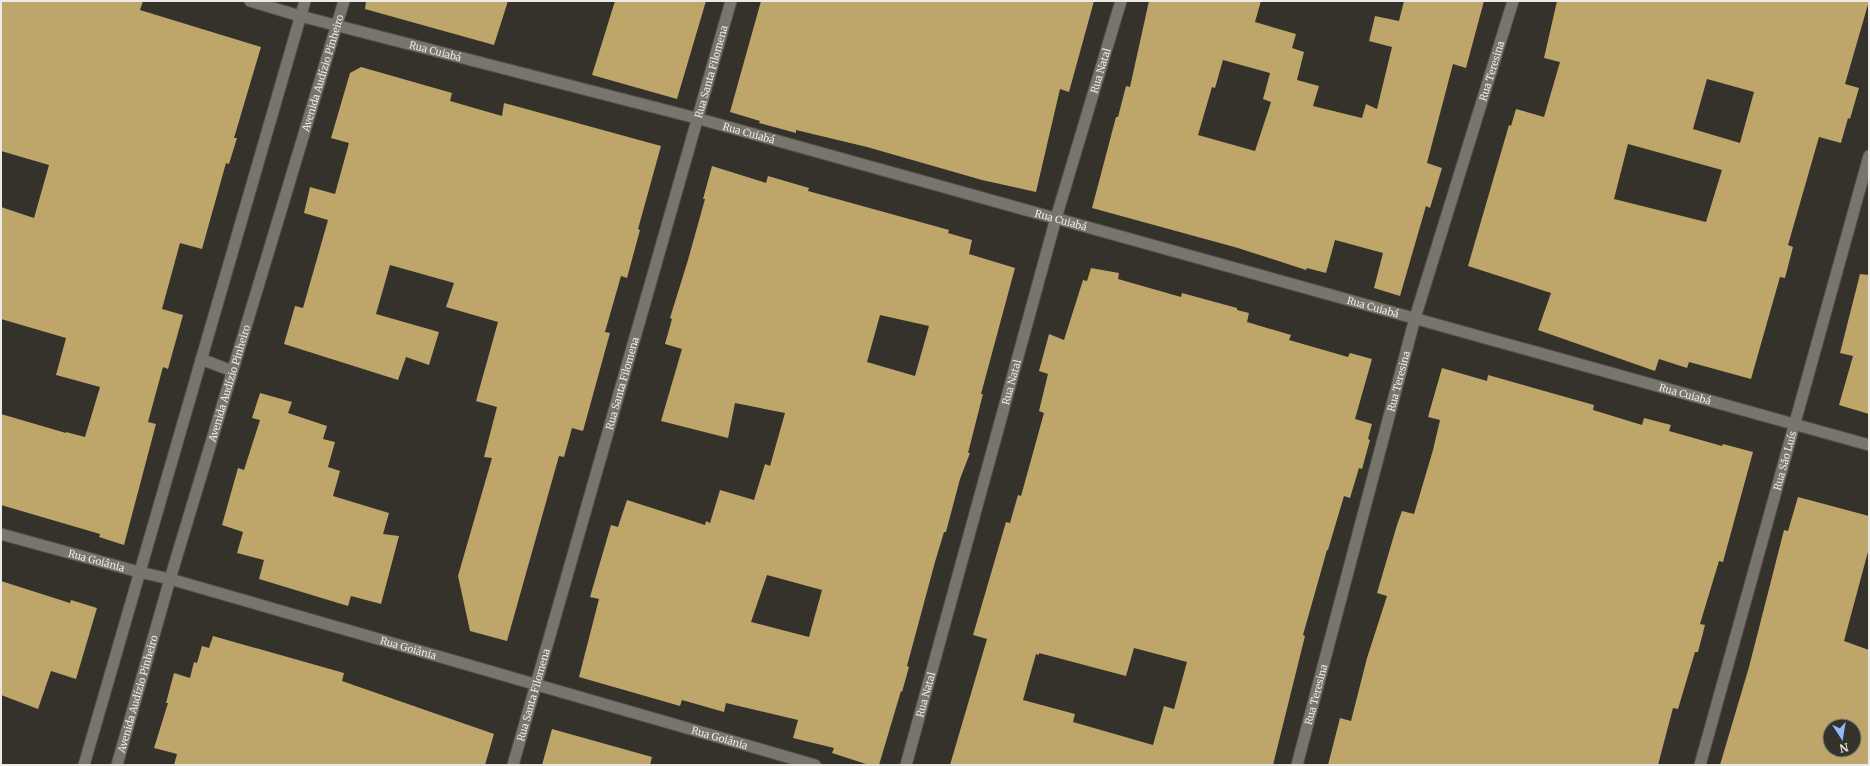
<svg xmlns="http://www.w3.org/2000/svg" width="1870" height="766" font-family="Merriweather,serif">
  <rect width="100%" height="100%" fill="#35322c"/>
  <!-- building -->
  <path fill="#bea569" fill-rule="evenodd" d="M1,1H143L140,10L261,47L234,138H237L229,164L226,163L202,249L180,243L162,309L183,315L168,369L163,367L148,422L156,424L124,545L99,537L100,534L1,505V414L66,433V432L85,437L100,387L56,375L66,338L1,319V207L34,218L49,165L1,151Z
    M366,1H508L494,45L365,9Z
    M615,1H706L677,99L592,75Z
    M761,1H1094L1069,92L1060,89L1036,192L982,180L867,147L796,130V133L759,123L760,121L730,112Z
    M1149,1H1261L1255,22L1296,34L1292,48L1304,52L1297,80L1319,86L1313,106L1362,118L1366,104L1377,109L1392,47L1369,41L1375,16L1399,21L1404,1H1484L1466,68L1453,64L1427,163L1442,168L1430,208L1426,206L1400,296L1374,288L1383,253L1335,240L1326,273L1307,268L1306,270L1238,248L1092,208L1116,117H1118L1126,86L1130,87ZM1223,60L1270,73L1263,99L1271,102L1255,151L1198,135L1212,87L1215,88Z
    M1557,1H1869L1845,84L1859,88L1850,119L1848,118L1841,143L1819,137L1788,245L1793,247L1785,278L1780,277L1751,379L1689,362L1687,368L1659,359L1655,371L1538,330L1551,293L1468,266L1509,125L1511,126L1516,109L1544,117L1560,62L1544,58ZM1707,79L1754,92L1740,143L1693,129ZM1628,144L1722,170L1706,222L1614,199Z
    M361,67L452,93L450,101L502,116L504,103L661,146L638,229L640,230L627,278L621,276L605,332L610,333L583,431L572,428L564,457L559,456L507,641L470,631L458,576L492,458L484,457L497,407L476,401L498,322L446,307L454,283L390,265L376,314L439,332L429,365L406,357L398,380L284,344L295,306L303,308L328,220L304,213L310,187L335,194L349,143L331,138L350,73Z
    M712,166L766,183L768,176L809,188L808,191L949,230L948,233L972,240L969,254L1015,268L981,394H983L968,453H970L960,479L946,532H944L935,562L907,666L909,667L902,692L901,691L879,765H869L832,753L834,748L793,738L798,720L726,703L724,712L682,700L680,706L579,677L599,599L590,597L611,525L618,527L627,500L705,525L706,521L710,523L720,490L754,500L765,464L770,466L785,413L735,403L728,438L661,421L682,349L665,344L672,319L670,318L688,260L705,199H703ZM880,315L929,326L915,376L867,362ZM767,575L822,590L809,637L751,622Z
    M1091,268L1119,273L1118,279L1181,297L1182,293L1237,308V310L1249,313L1247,322L1291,335L1289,340L1348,357L1350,353L1372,359L1355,419L1372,424L1368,439L1370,440L1362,469L1359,468L1350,498L1344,496L1328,550H1327L1303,635L1305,636L1273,765H950L987,639L973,635L1006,522L1010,523L1018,495L1021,496L1044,413L1039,411L1048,374L1039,371L1049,334L1064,340L1083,280L1087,281ZM1134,648L1187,662L1174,709L1164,706L1153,745L1073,722L1075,714L1023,700L1036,654L1039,655V653L1126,676Z
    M1860,274L1869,275V414L1839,405L1853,356L1840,353Z
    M1442,368L1487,381L1488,375L1594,405L1593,410L1642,425L1644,418L1671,425L1669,431L1722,446L1723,444L1753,452L1723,562L1719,561L1700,624L1705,625L1698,652H1695L1678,709L1673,708L1658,765H1328L1340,718L1351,721L1367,658L1387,596L1377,593L1397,525L1402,511L1414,514L1433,450L1440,420L1428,417Z
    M260,393L292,402L288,413L327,426L323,439L335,442L328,467L340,471L333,496L389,513L383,534L399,536L381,604L351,596L348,606L259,579L264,560L237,553L243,532L222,525L238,468L244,470L260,420L252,418Z
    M1798,497L1869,516V548L1844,641L1869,650V765H1720L1749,667L1784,530L1788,531ZM1830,726H1854V750H1830Z
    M1,581L70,603L71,600L97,608L76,679L51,671L38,709L1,695Z
    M213,636L344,673L342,681L494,734L485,765H174L177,754L154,748L168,703H166L174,673L190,678L194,662L197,663L202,646L209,648Z
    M552,729L652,757L650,765H542Z"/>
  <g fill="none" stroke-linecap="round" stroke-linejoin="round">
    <!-- minor casing -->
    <g stroke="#52504b" stroke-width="13">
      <g id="minor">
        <path id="s1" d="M250,1L300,16L696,118L1869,445"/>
        <path d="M201,359L232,371"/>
        <path id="s2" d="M1,534L139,572L170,579L815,765"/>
        <path d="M84,765L305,1"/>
        <path id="s3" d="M117,765L170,579L344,1"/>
        <path id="s4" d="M513,765L731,1"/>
        <path id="s5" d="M906,765L1056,218L1121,1"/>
        <path id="s6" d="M1297,765L1415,318L1513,1"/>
        <path id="s7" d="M1700,765L1869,156"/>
      </g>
    </g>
    <!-- minor -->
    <use href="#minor" stroke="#78756e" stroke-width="11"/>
  </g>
  <g text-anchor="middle" stroke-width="4" stroke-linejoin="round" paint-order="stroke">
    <!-- street labels -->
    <g font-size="10" fill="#ebeae6" stroke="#35322c">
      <text dy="4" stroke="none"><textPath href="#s1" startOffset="192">Rua Cuiabá</textPath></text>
      <text dy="4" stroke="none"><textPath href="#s4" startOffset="721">Rua Santa Filomena</textPath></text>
      <text dy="4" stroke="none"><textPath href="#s5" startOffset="721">Rua Natal</textPath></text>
      <text dy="4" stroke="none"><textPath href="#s6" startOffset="721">Rua Teresina</textPath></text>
      <text dy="4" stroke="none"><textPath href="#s3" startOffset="722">Avenida Audízio Pinheiro</textPath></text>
      <text dy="4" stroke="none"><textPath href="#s1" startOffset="516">Rua Cuiabá</textPath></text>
      <text dy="4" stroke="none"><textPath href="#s1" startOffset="840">Rua Cuiabá</textPath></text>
      <text dy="4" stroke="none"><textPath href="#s1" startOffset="1164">Rua Cuiabá</textPath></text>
      <text dy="4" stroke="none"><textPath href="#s6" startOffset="397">Rua Teresina</textPath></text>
      <text dy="4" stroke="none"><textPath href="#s5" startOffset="397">Rua Natal</textPath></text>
      <text dy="4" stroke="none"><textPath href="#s3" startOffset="398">Avenida Audízio Pinheiro</textPath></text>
      <text dy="4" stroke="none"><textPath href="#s4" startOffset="397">Rua Santa Filomena</textPath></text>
      <text dy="4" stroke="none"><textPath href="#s1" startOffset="1488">Rua Cuiabá</textPath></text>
      <text dy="4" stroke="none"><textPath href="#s7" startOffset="316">Rua São Luís</textPath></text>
      <text dy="4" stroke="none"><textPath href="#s2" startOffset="99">Rua Goiânia</textPath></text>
      <text dy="4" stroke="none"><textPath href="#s2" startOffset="423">Rua Goiânia</textPath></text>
      <text dy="4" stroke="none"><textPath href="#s3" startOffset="74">Avenida Audízio Pinheiro</textPath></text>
      <text dy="4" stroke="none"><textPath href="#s6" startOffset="73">Rua Teresina</textPath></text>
      <text dy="4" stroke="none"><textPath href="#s4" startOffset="73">Rua Santa Filomena</textPath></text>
      <text dy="4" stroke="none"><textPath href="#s5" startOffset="73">Rua Natal</textPath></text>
      <text dy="4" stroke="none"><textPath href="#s2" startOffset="747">Rua Goiânia</textPath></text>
    </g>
  </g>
  <!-- border -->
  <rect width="1870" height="766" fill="none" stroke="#ebeae6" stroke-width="4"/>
  <!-- north arrow -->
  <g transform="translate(1842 738) rotate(168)"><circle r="19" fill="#35322c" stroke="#7e7c76"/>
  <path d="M0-3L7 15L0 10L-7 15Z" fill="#93b7fd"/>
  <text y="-6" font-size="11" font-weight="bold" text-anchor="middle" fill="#ebeae6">N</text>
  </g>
</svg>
